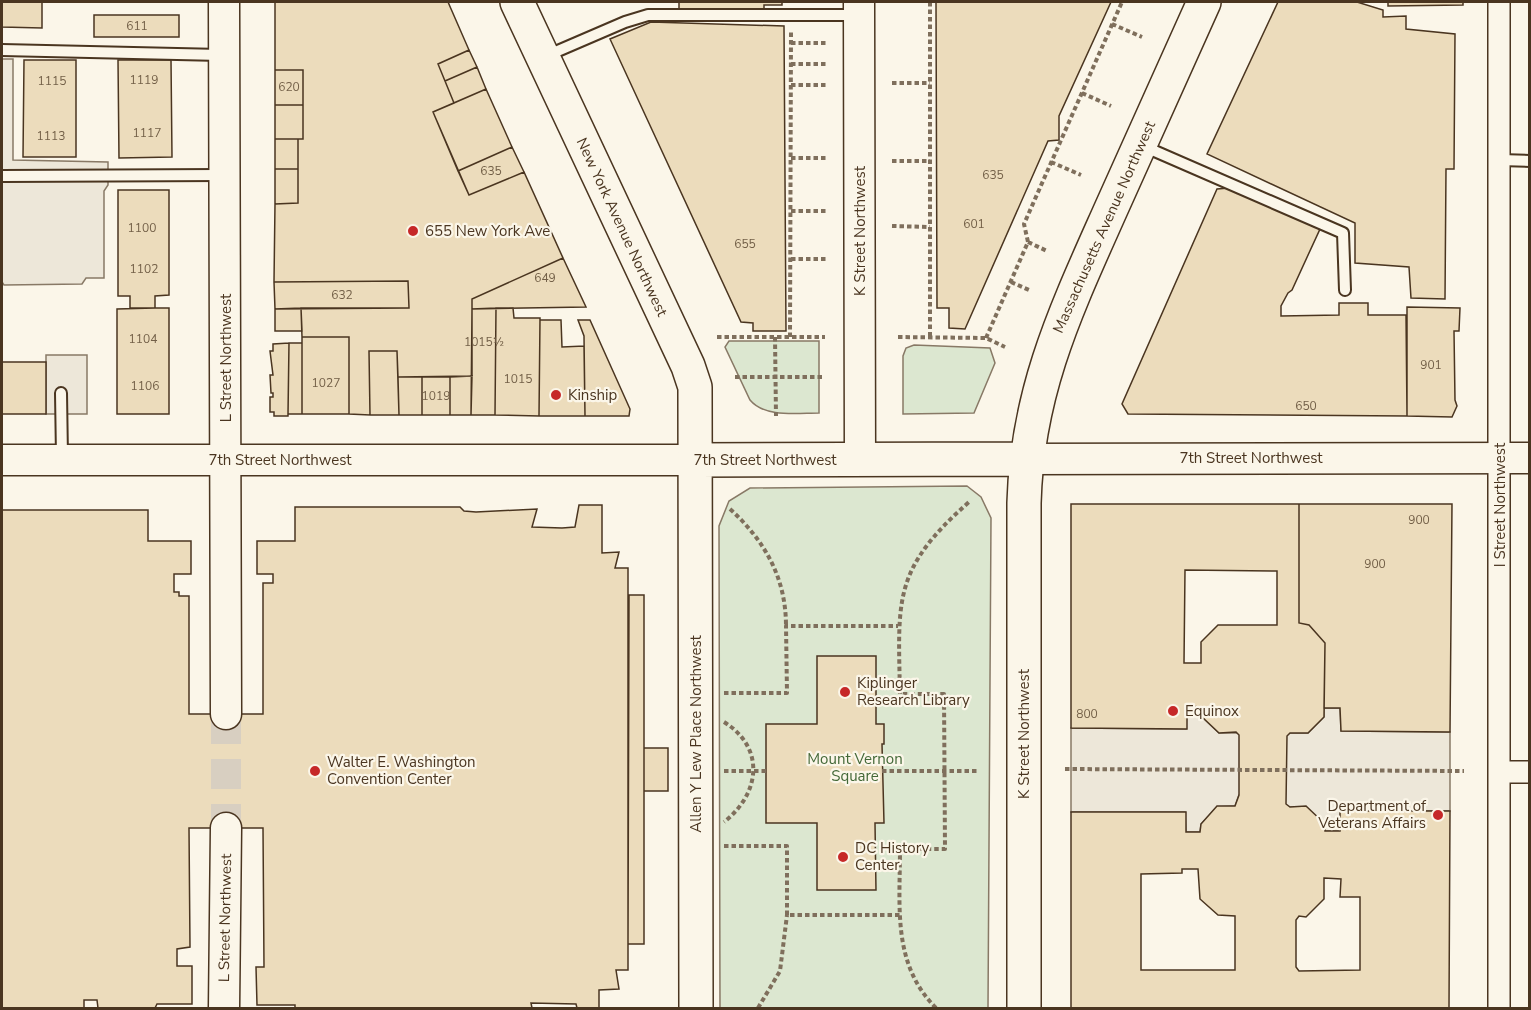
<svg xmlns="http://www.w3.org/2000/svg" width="1531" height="1010" font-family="'Nunito Sans',sans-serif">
  <rect width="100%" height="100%" fill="#fbf6e9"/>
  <!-- green -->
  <path fill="#dce7d0" stroke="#887966" stroke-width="1.5" d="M729,341H819V413C797,413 765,418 750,400L725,347Z
    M914,345L990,348L995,363L974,413L903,414V356L906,348Z
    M967,486L981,497L991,518L988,1008H720L719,526L729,501L750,488Z"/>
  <!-- parking -->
  <path fill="#ede7d9" stroke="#887966" stroke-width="1.5" d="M2,59H13V160L108,162V185L104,191V278H86L82,284L4,285L2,282Z
    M46,355H87V414H46Z
    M1187,706L1201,707V716L1219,733H1308L1324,717V708H1340L1341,731L1450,732V811H1341L1340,831H1325L1306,807H1290L1239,795L1235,806L1217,807L1201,824L1200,832H1186L1185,812H1071V728L1186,729Z"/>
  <!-- building -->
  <path fill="#ecdcbc" stroke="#4a3520" stroke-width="1.5" fill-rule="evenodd" d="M2,2H42V28L2,27Z
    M275,2H448L469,50L438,64L454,103L433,112L469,195L524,172L563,258L472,299V376L398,377L397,351H369L370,415L349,414V337H302L301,308H409L408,281L274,282L275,204L298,203V139H303V70H275Z
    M679,2H782V5H764V11H679Z
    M936,2H1111L1059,116V140L1048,141L965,329L949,328V308H937Z
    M1278,2H1357L1383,10V17L1406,16V29L1455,34L1454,169H1446L1445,299L1411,298L1409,267L1355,263V223L1207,154Z
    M1388,2H1463V5L1388,6Z
    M94,15H179V37H94Z
    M651,22L784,26L786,331H753V323L741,322L610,39Z
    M469,50L477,67L445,81L438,64Z
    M24,60H76V157H23Z
    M118,60H171L172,157L119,158Z
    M477,67L486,89L454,103L445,81Z
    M275,70H303V105H275Z
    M486,89L512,147L458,171L433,112Z
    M275,105H303V139H275Z
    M275,139H298V169H275Z
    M512,147L524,172L469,195L458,171Z
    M275,169H298V203L275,204Z
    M1229,188L1320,229L1292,290L1288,293L1281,306V316L1339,315V303H1368V315H1406L1407,416L1128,414L1122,404L1217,189Z
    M118,190H169V295L155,296V308H130V296H118Z
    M563,258L586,307L472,309V299Z
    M408,281L409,308L275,309L274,282Z
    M1407,307L1460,308L1459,331H1454L1455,400L1457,406L1452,417L1407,416Z
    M155,308H169V414H117V309Z
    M301,308L302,331H275V309Z
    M496,308L495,415H471L472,309Z
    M496,308H513L514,318H540L539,416L495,415Z
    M540,320H561L562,347L584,346L585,416H539Z
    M578,320H590L630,409L629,416H585L584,336Z
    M302,337H349V414H302Z
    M289,343H302V414H288Z
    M289,343L288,416H274V412H270V397H273V393H271L270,375H273L270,351H273V344Z
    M369,351H397L399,415H370Z
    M2,362H46V414H2Z
    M472,376L471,415H450V377Z
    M398,377H422V415H399Z
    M422,377H450V415H422Z
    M1071,504H1299V623L1309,625L1325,643L1324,717L1308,733H1290L1287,736L1286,804L1290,807L1306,806L1325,824V831H1340V811H1450L1449,1008H1071V812H1186V832H1200L1201,824L1217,806H1235L1239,795V735L1236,732L1219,733L1201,716V707L1187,706V729L1071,728ZM1185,570L1277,571V625H1218L1201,642V663H1184ZM1182,869H1198L1200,899L1218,915L1235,916V970H1141V874L1182,873ZM1324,878L1341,879L1340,897H1360V970L1299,971L1296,967V920L1299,916L1306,917L1324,899Z
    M1299,504H1452L1450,732L1341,731L1340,708H1324L1325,643L1309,625L1299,623Z
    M579,505H602V553L619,552L615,568H628V970H616L619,989L599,990V1008H577L576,1004L531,1003L532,1008H295V1005H257L256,967H264L263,828H189L190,947L177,949V966H192V1004H157L155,1008H98L97,1000H84V1008H2V510H148V541H191V574H174V592H179V596H189V714H263V583H273V574H257V541H295V507H460L464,511L476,512L537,509L532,527L562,528L575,527Z
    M629,595H644V944H628Z
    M817,656H876V724H884V744H882L884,823H875L876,890H817V823H766V724H817Z
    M644,748H668V791H644Z"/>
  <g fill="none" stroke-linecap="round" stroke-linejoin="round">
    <!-- secondary-tunnel -->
    <path stroke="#d8cfc1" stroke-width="30" stroke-dasharray="30 15" stroke-linecap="butt" d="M226,714V828"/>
    <!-- lane casing -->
    <g stroke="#4a3520" stroke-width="14">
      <path id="lane" d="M2,50L221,55
        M546,56L625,22L648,15H858
        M1143,146L1343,233L1345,290
        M1500,160L1530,161
        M2,176L222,175
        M61,393L62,457"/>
    </g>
    <!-- street casing -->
    <g stroke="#4a3520" stroke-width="24">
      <path id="street" d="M1500,772H1530
        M1499,1008V2"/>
    </g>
    <!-- secondary casing -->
    <g stroke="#4a3520" stroke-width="33">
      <path id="secondary" d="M224,2L226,714
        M859,2L860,460
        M1025,459L1530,458
        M2,460H696
        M224,1008L226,828"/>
    </g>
    <!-- primary casing -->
    <g stroke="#4a3520" stroke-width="36">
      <path id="primary" d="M517,2L688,366L695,387L696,1008
        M696,460L1025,459
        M1024,1008V503C1027,391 1066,310 1111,209C1142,140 1173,71 1204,2"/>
    </g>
    <!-- path -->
    <path stroke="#7f6f5c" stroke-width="4" stroke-dasharray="4.5 3" stroke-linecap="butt" d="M930,2V337
      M1112,24L1142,37
      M791,43H827
      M791,64H827
      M892,83H930
      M791,85H827
      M1082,93L1111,106
      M791,158H827
      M892,161H930
      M1051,162L1081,175
      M791,211H827
      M892,226L930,227
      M1028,242L1047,251
      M791,259H827
      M1011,282L1029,290
      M717,337H825
      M775,337L776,416
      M790,337L791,31
      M898,337L986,338L1005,347
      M986,338L1028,242L1024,224L1122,2
      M735,377H825
      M730,509C765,541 786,578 786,626
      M724,693H787L786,626H898
      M724,722C766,748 760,794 724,822
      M1065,769L1464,771
      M724,771H766
      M882,771H977
      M724,846H787V915H900
      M758,1008L780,971L787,915
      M936,1008C892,964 900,907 900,849H945L944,694H900C898,599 893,569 969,502"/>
    <!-- lane -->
    <use href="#lane" stroke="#fbf6e9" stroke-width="10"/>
    <!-- street -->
    <use href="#street" stroke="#fbf6e9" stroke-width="21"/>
    <!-- secondary -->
    <use href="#secondary" stroke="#fbf6e9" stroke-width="30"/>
    <!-- primary -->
    <use href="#primary" stroke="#fbf6e9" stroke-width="33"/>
  </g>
  <!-- markers -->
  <g fill="#c62828" stroke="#fbf6e9" stroke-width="2">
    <circle cx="413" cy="231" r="6"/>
    <circle cx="556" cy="395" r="6"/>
    <circle cx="845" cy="692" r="6"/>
    <circle cx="1173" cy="711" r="6"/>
    <circle cx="315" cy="771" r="6"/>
    <circle cx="1438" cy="815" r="6"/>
    <circle cx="843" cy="857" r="6"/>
  </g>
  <g text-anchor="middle" stroke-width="4.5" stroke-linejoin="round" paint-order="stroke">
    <!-- number labels -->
    <g font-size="12" fill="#725f47">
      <text x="137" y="30">611</text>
      <text x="144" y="84">1119</text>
      <text x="52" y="85">1115</text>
      <text x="289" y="91">620</text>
      <text x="147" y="137">1117</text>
      <text x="51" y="140">1113</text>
      <text x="491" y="175">635</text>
      <text x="993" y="179">635</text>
      <text x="974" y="228">601</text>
      <text x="142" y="232">1100</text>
      <text x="745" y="248">655</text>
      <text x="144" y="273">1102</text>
      <text x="545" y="282">649</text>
      <text x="342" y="299">632</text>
      <text x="143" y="343">1104</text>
      <text x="484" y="346">1015½</text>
      <text x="1431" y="369">901</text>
      <text x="518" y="383">1015</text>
      <text x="326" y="387">1027</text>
      <text x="145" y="390">1106</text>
      <text x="436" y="400">1019</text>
      <text x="1306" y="410">650</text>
      <text x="1419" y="524">900</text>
      <text x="1375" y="568">900</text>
      <text x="1087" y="718">800</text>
    </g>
    <!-- street labels -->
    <g font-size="15" fill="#4a3520" stroke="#fbf6e9">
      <text transform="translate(622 227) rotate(65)" y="5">New York Avenue Northwest</text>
      <text transform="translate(1104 227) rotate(-66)" y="5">Massachusetts Avenue Northwest</text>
      <text transform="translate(860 231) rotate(-90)" y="5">K Street Northwest</text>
      <text transform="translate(226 358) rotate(-90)" y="5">L Street Northwest</text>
      <text x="1251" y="463">7th Street Northwest</text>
      <text x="280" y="465">7th Street Northwest</text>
      <text x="765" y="465">7th Street Northwest</text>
      <text transform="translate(1500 505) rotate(-90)" y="5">I Street Northwest</text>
      <text transform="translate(696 734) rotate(-90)" y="5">Allen Y Lew Place Northwest</text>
      <text transform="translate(1024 734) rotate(-90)" y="5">K Street Northwest</text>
      <text transform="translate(225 918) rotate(-89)" y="5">L Street Northwest</text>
    </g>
    <!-- poi labels -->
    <g font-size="15" fill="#4a3520" stroke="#fbf6e9" text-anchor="start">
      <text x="425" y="236">655 New York Ave</text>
      <text x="568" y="400">Kinship</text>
      <text x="857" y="688">Kiplinger<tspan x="857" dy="17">Research Library</tspan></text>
      <text x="1185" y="716">Equinox</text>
      <text x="327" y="767">Walter E. Washington<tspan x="327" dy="17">Convention Center</tspan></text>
      <text x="1426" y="811" text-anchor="end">Department of<tspan x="1426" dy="17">Veterans Affairs</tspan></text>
      <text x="855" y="853">DC History<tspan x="855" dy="17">Center</tspan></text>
    </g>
    <!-- park labels -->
    <g font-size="15" fill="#436837" stroke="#fbf6e9">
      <text x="855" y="764">Mount Vernon<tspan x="855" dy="17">Square</tspan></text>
    </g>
  </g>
  <!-- border -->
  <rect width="1531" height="1010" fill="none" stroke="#4a3520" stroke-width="6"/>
</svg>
